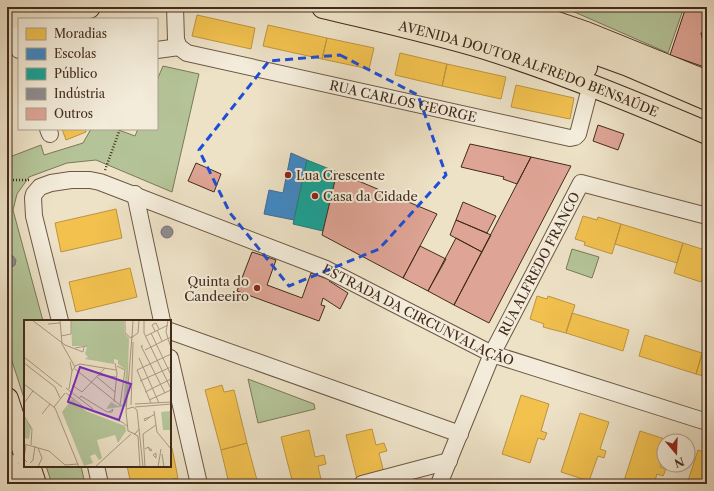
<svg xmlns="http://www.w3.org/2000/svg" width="714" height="491" font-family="'Libre Caslon Text',serif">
  <rect width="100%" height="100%" fill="#ede1c6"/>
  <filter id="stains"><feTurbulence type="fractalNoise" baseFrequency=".005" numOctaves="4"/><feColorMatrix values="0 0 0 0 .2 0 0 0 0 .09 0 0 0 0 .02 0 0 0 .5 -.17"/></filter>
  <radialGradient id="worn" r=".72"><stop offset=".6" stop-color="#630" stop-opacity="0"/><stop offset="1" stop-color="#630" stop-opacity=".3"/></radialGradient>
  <!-- green -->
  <path fill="#b4c498" stroke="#7b785a" d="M563,7H684L668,53Z
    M163,66L199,74L172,192L96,160L67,163L29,177L17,194L13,210L43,321H25V401L7,346V158L41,145L44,155L83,143L91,129H116L135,136L138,129H157V80Z
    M572,249L599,257L592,278L566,269Z
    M248,379L314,404L315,409L258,423Z
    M46,466H81L85,484H52Z"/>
  <!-- homes -->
  <path fill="#f2c14e" stroke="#bd943f" d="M197,15L255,28L251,49L192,36Z
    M268,25L327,38L322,59L263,46Z
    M707,32V60L701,33Z
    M327,38L374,48L369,69L322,59Z
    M400,53L447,64L442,86L395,75Z
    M447,64L506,77L501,99L442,86Z
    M516,85L574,98L570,119L511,107Z
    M62,129H85L86,132L66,140Z
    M116,209L122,238L61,252L55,223Z
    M583,216L597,220L598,217L621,224L612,254L584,245L585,242L575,239Z
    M621,224L683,243L677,263L615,244Z
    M683,243L705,250L704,254L707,255V280L702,279L701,282L674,273Z
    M130,268L137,297L76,312L69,282Z
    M537,296L547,299L548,296L575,305L566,333L543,327L544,324L530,319Z
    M572,313L629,330L623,351L566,333Z
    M645,335L702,353L696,374L639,356Z
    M705,345L707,346V377L696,374Z
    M222,385L224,392L234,390L247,443L221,450L205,390Z
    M521,395L549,404L541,431L547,433L544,440L538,438L530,463L502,454Z
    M580,413L609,422L600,449L606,451L604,458L598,456L589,481L561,472Z
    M372,429L376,445L384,443L387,451L379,453L384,473L357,479L346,435Z
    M309,430L315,457L324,455L326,464L318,466L322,484H293L281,437Z
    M640,431L668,440L664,441V454L660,467L666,469L663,476L657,474L654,484H623Z
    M247,443L258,484H229L221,450Z
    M170,448H172L178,478L150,484H131L127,466H170Z
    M698,450L707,453V484H687Z"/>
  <!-- schools -->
  <path fill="#3f88c5" stroke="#406c92" d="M291,153L307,160L294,220L264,214L269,190L283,193Z"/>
  <!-- public -->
  <path fill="#17a398" stroke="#247f73" d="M307,160L337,172L323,231L293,224Z"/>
  <!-- industry -->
  <path fill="#8d8d92" stroke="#76706f" d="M161 232a6 6 0 1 1 12 0a6 6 0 1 1-12 0Z
    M9,255H12L16,260L15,265L12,267L7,266V256Z"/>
  <!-- building -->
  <path fill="#dea495" stroke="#422b1c" d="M686,7H707V32L701,33L707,60V68L670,55Z
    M598,125L624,134L618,150L593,141Z
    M470,144L531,157L517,184L503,179L504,177L461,167Z
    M531,157L571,166L489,323L454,305Z
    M196,163L221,174L214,192L188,181Z
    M337,172L437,214L403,278L322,235Z
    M463,202L496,216L487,233L456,220Z
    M456,220L491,235L482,252L450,235Z
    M456,238L482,252L454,305L428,291Z
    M420,246L446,259L428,291L403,278Z
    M252,252L276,260L267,285L302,298L311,273L330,280L329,281L348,293L340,309L323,298L321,305L325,306L319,321L237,291Z"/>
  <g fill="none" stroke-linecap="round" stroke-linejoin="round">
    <!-- minor casing -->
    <g stroke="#6d5846" stroke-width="18">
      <g id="minor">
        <path id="s1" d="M175,7L176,40L179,47L187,53L570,138L575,137L578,134L591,84"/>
        <path d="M7,19L19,50"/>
        <path d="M157,50L179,47"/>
        <path d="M48,129L50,134"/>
        <path d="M135,194L162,321"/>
        <path id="s2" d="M60,321L34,216L33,198L34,194L40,187L51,183L71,180H90L100,182L326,269L492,354L707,422"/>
        <path d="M170,331L460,434"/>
        <path d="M170,358L199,484"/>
        <path d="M96,466L100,484"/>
        <path d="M362,484L449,461"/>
        <path id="s3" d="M439,484L492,354L581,183L707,216"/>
      </g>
    </g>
    <!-- highway casing -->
    <g stroke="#422b1c" stroke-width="24">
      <g id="highway">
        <path id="s4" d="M323,7C377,20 432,32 485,48C561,72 634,102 707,133"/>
        <path d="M401,7L492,34L586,67"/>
        <path d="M456,7L562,41L628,65L707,99"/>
        <path d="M510,7L586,33L707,82"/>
        <path d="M7,19L24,14L89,7"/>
        <path d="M7,399L25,454"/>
        <path d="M7,464L14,484"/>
        <path d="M29,466L35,484"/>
      </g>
    </g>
    <!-- path -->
    <path stroke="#422b1c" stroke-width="2.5" stroke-dasharray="1 2" stroke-linecap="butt" d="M105,170L120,129
      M7,180H29"/>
    <!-- minor -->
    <use href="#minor" stroke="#f3ecda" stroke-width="16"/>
    <!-- highway -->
    <use href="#highway" stroke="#ede1c6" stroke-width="22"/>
  </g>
  <!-- marked area -->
  <path fill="none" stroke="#1d4ed8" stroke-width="3" stroke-dasharray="8 5" stroke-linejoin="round" d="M340,55L418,95L446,175L379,249L289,286L230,213L199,150L269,61Z"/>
  <!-- markers -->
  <g fill="#8f2418" stroke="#f3ecda" stroke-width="1.5">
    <circle cx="288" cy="175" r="4"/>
    <circle cx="315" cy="196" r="4"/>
    <circle cx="257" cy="288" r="4"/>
  </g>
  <g text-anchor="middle" stroke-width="4" stroke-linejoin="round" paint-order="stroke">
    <!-- street labels -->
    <g font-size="13" fill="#422b1c" stroke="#f3ecda">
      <text dy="5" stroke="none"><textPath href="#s4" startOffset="215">AVENIDA DOUTOR ALFREDO BENSAÚDE</textPath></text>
      <text dy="5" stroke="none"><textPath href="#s1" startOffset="272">RUA CARLOS GEORGE</textPath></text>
      <text dy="5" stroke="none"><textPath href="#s3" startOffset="242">RUA ALFREDO FRANCO</textPath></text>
      <text dy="5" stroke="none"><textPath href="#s2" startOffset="546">ESTRADA DA CIRCUNVALAÇÃO</textPath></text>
    </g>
    <!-- poi labels -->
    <g font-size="13" fill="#422b1c" stroke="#f3ecda" text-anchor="start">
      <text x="296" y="180">Lua Crescente</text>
      <text x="323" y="201">Casa da Cidade</text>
      <text x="249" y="286" text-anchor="end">Quinta do<tspan x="249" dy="15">Candeeiro</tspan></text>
    </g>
  </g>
  <!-- overview -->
  <g transform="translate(24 320)">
    <rect width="147" height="147" fill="#ede1c6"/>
    <path d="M47,0H100V13L105,18L103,86L82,89L87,82L94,86L99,84L102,50L94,44V40L90,39V44L61,39L64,37L61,34L63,26H48ZM48,79L62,91L101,106L102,111L94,123L91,115L73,120L78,138L75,140L71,134L66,136L69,143L60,146L38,92ZM147,91V110H139L137,92ZM0,98L7,107L5,119L0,118Z" fill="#b4c498"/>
    <path fill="none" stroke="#a99882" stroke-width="1" d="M8,0L41,25M36,0L38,24L51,47L48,51M101,0V13L107,18L114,13L115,0M120,0V13L147,69M144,0L142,12L147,28M24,4L36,3M133,10L138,21M131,11L128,5L132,3L135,9M127,13L147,55M37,16L47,14V0M122,16L144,5M108,18L109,0M41,25L59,32L60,27M119,26H117L141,73M51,28L63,26M121,30L147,17M0,37L38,67M115,38L135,83M0,43L31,67L36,78M51,46L56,44L92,50M51,49L96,85L101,50L93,46M74,55L93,57M73,57L91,72M116,61L147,47M0,64L31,88L55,147M48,65L58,72L81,48M42,68L69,89M45,69L48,51L46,42M121,72L147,59M42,73L62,89L98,102L103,106M55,79L57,76L83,92H88L89,89L85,92M125,80L147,70M90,82L93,53L91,43M0,83L9,71M127,83L113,50L147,34M111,84L147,82M107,85L109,22M30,87L41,73M111,87L147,84M103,89L109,87L113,90L115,109L111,114L104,111L102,91L108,16M130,91L133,112L147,129M18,94L26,84M0,96L8,109L7,125M126,97L120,99L121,101L126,97L131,94M115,109L119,147M110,114L114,116L116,147M0,124L25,131L41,145L54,144M2,125L0,139L3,142M14,128L18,138L14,147M121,129L124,127L126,131L128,130L124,127M132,133V138L129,135ZM138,134L140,147M6,143L9,140L11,126M71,147L107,114M121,147L119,114L132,105M134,147L137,129"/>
    <path fill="#7b2cbf" fill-opacity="0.15" stroke="#7b2cbf" stroke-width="2" d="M56,47L107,64L95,100L44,82Z"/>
    <rect width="147" height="147" fill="none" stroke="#422b1c" stroke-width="2"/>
  </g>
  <!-- margin -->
  <rect width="714" height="491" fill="none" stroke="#ede1c6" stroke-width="24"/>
  <rect x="8" y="8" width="698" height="475" fill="none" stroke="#422b1c" stroke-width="2"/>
  <rect x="12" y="12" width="690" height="467" fill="none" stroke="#422b1c"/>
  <!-- legend -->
  <rect x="18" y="18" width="140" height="112" fill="#f3ecda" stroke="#ac9f8e"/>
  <rect x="26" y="28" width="20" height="12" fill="#f2c14e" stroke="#ac9f8e"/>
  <text x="54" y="38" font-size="12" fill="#422b1c">Moradias</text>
  <rect x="26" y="48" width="20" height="12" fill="#3f88c5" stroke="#ac9f8e"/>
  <text x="54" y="58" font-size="12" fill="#422b1c">Escolas</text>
  <rect x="26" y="68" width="20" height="12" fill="#17a398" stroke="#ac9f8e"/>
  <text x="54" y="78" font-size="12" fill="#422b1c">Público</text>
  <rect x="26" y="88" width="20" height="12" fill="#8d8d92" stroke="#ac9f8e"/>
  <text x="54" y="98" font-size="12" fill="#422b1c">Indústria</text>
  <rect x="26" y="108" width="20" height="12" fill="#dea495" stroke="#ac9f8e"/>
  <text x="54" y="118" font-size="12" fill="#422b1c">Outros</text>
  <!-- north arrow -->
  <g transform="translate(676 453) rotate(161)"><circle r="19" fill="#f3ecda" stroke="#ac9f8e"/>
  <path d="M0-3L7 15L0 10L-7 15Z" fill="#8f2418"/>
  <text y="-6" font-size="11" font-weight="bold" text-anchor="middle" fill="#422b1c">N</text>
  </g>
  <rect width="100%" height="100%" filter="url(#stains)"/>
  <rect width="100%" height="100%" fill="url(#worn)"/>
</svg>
